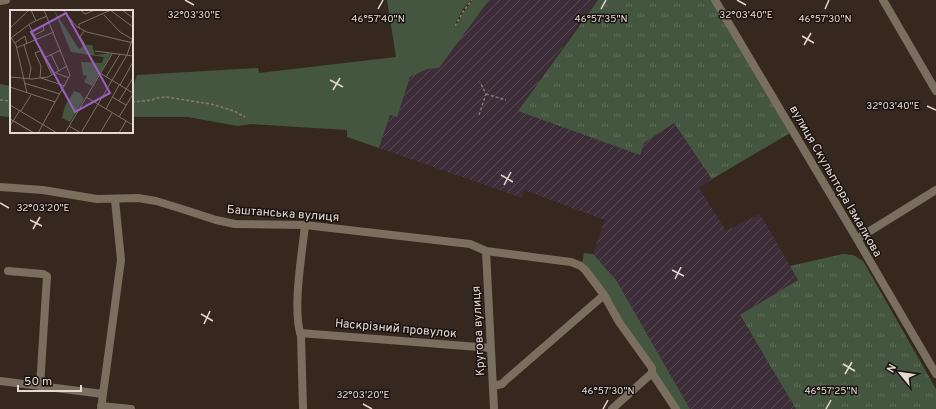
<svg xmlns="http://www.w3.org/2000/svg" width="936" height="409" font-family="Overpass,sans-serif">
  <defs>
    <pattern id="industrial-furrows" width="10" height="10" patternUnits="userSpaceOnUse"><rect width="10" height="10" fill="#3d2d39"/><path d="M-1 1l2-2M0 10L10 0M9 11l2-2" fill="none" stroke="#594b55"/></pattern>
    <pattern id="park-tufts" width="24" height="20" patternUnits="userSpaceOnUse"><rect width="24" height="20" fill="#455640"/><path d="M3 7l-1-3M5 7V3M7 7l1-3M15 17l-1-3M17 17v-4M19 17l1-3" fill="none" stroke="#606e5b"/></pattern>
  </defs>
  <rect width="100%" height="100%" fill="#37281f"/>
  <!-- industrial -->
  <path fill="url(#industrial-furrows)" d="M489,0H598L586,14L518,111L640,154L644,143L674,123L712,179L699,188L726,231L760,214L798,280L740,316L796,409H690L616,280L593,254L605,220L524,190L522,198L379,148L390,115L397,117L410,77L427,69L439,68Z"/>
  <!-- grass -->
  <path fill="#455640" d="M387,0H471L463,9L454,26L455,27L465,10L473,0H489L439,68L427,69L410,77L397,117L390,115L379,148L347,137V130L251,124L238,126L188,117H132V91L137,75L258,68L259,73L396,57Z
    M0,84L11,86V117L0,116Z
    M584,253L593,254L616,280L690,409H679L582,264Z"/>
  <!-- park -->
  <path fill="url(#park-tufts)" d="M598,0H711L790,133L712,179L674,123L644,143L640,155L518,111Z
    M843,254L853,255L863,261L936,389V409H796L740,315L798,280L790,266Z"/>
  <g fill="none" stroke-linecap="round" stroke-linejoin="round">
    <!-- path -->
    <path stroke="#867971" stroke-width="1.5" stroke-dasharray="3 2" stroke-linecap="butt" d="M455,26L464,10L472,0
      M486,94L506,100
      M0,100L11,101
      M132,102L152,100L157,98L166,97L211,104L234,111L245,117
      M479,115L486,94L480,82"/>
    <!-- minor -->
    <path stroke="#7a6e5f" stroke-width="8" d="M715,0L857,239L936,374
      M883,0L936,91
      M0,1L6,0
      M0,187L43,190L97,199L138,198L156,201L179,208L216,220L235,224L305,225L470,244L486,251L571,262L581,266L586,271L604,295L619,322L652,368V373L676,409
      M857,239L936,190
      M486,251L494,409
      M8,271L43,274L47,276L40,386
      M300,333L491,348
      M0,381L103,394
      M493,386L502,384L506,380L604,295
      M101,406L131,409
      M101,409L121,260L115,200
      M303,409L301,336C292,309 302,255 305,225
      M612,409L652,373"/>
  </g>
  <!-- ticks -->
  <path fill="none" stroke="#e3d8d2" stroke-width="1.5" d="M185,0L194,5M737,0L746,5M378,9L383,0M601,9L606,0M825,9L829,0M802,36L814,43M804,45L811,33M330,80L343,87M333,90L340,78M927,106L936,110M501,175L513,182M504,185L511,172M0,203L9,208M30,220L42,226M33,229L40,217M672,270L684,276M675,279L681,267M201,314L213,321M204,324L210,311M843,364L855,371M845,374L852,362M363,404L372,409M603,409L608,400M826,409L831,400"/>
  <g text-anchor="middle" stroke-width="3" stroke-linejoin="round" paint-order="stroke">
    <!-- street labels -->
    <g font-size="12" fill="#e3d8d2" stroke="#19120e">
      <text transform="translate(836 181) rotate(60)" y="4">вулиця Скульптора Ізмалкова</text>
      <text transform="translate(283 213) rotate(4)" y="4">Баштанська вулиця</text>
      <text transform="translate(396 328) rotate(5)" y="4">Наскрізний провулок</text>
      <text transform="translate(478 331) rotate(-93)" y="4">Кругова вулиця</text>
    </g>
  </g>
  <!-- overview -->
  <g transform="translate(10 10)">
    <rect width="123" height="123" fill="#37281f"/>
    <path d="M44,0L69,39L76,35H82L85,45L101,43L99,48L61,42Z" fill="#455640"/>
    <path d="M94,47L99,48L82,76L74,72L77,66L73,65L71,52L92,53ZM64,81L70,83L74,89L60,112L52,108L55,96Z" fill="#455640"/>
    <path fill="none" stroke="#7c6e67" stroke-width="1" d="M21,0L26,11M53,0L67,17L77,22L123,33M70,0L75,4L85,0M100,0L123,17M112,0L123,8M94,5L110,22L122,29M19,15L27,30M0,18L19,0M69,18V14L101,0M74,21L70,27L75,35M25,25L34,20L33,16M0,26L6,35L17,83M1,28L21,13L37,6M26,31L42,65M5,33L15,26L17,34M14,35L21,58L19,69M6,38L44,22M30,41L25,43L31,56L30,68M85,41L123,46M41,44L49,61M34,48L51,40M46,63L59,68M90,63L123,83M0,67L22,69L38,67L57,56M96,67L110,44M31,68L55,76M14,73L50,84M110,75L123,52M0,77L45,92M76,87L123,115M102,87L116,95M109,91L123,68M0,95L47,123M96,99L109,75M11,101L21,85M109,107L123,84M0,109L24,123M0,109L24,123M0,116L10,100M59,116L71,123M28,123L60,65L34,0M55,123L102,44M71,123L117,45L123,27M90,123L102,103M109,123L116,111"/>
    <path fill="#9a60c5" fill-opacity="0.15" stroke="#9a60c5" stroke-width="2" d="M56,3L100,83L65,102L21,22Z"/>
    <rect width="123" height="123" fill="none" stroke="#e3d8d2" stroke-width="2"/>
  </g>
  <g font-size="10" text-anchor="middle" fill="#e3d8d2" stroke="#19120e" stroke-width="3" stroke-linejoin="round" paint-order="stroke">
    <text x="194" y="18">32°03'30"E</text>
    <text x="746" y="18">32°03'40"E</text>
    <text x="378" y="22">46°57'40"N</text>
    <text x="601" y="22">46°57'35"N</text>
    <text x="825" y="22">46°57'30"N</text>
    <text x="893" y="109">32°03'40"E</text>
    <text x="43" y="211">32°03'20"E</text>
    <text x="608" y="394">46°57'30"N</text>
    <text x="831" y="394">46°57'25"N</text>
    <text x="363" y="398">32°03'20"E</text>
  </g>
  <!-- north arrow -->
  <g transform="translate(900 373) rotate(299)" stroke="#19120e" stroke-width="3" paint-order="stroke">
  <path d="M0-3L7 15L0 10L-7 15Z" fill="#e3d8d2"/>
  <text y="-6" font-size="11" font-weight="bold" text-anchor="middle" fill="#e3d8d2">N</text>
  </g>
  <!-- scale -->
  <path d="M18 385v6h63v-6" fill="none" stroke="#e3d8d2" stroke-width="2"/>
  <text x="24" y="385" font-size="12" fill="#e3d8d2" stroke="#19120e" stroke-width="3" paint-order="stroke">50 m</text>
</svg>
